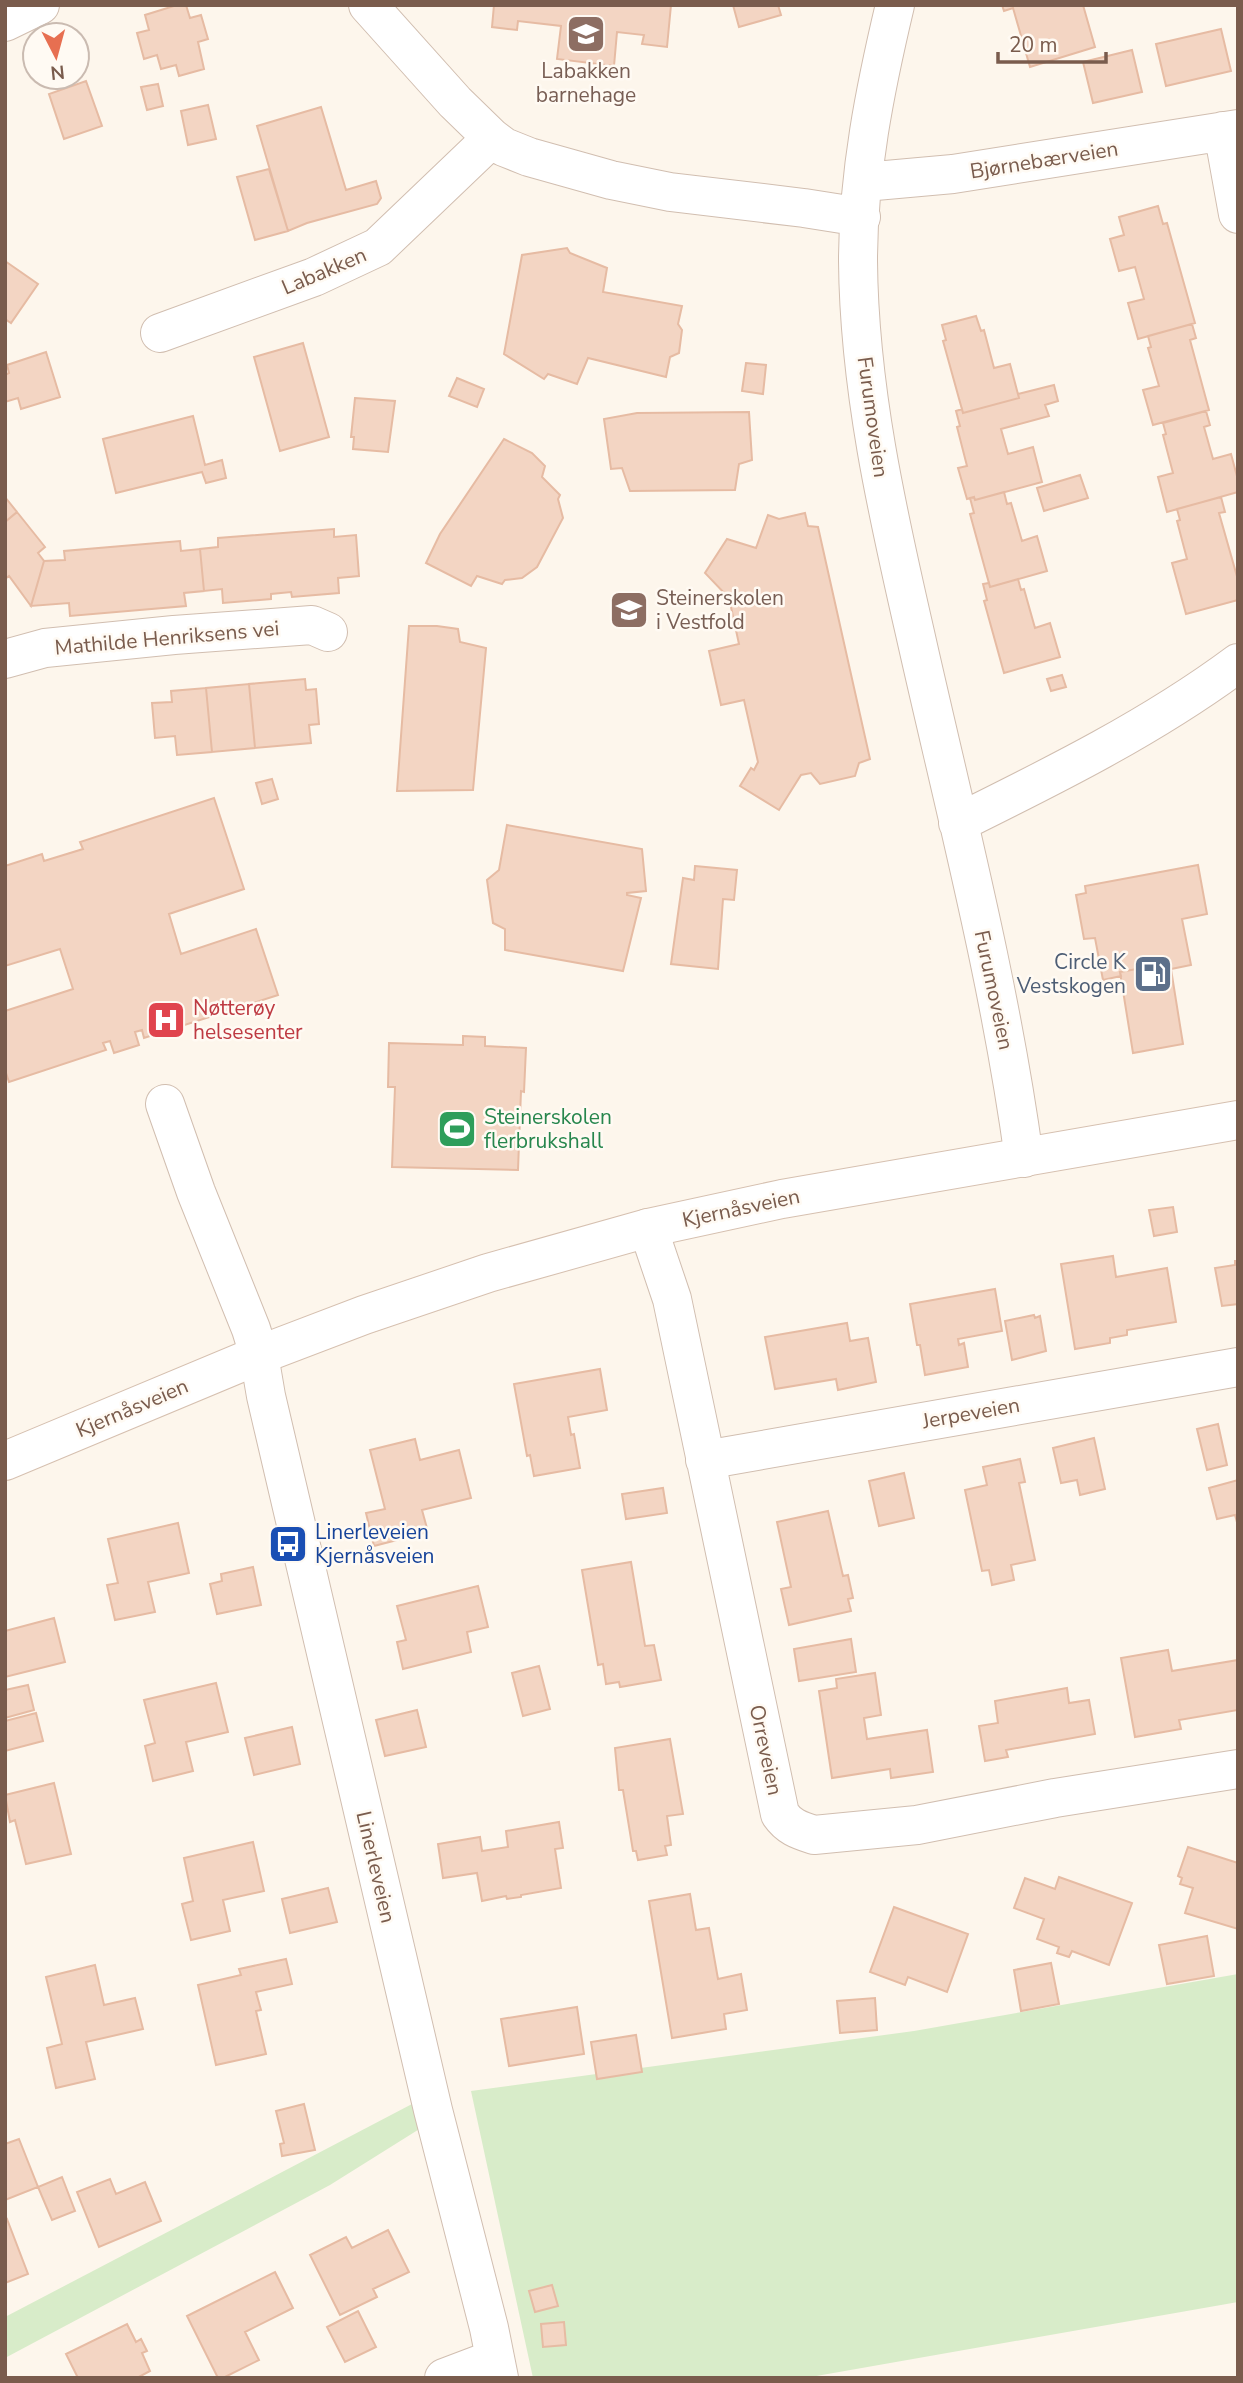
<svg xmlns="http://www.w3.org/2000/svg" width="1243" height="2383" font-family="'Nunito Sans',sans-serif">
  <rect width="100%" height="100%" fill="#fdf6ec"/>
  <!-- green -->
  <path fill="#d8ecc9" d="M1238,1974V2302L805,2378H533L471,2091L914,2031Z
    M412,2104L421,2128L330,2185L5,2358V2317Z"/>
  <!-- building -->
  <path fill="#f3d5c3" stroke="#e6bba3" stroke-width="2" d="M177,5H186L190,18L201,15L208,39L198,42L204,69L179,76L176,65L161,69L157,55L144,59L137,33L149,30L145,15Z
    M494,5H671L667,47L642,44L644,35L617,32L614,66L557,59L561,26L518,21L517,30L492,27Z
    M733,5H778L781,15L739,27Z
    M1002,5H1083L1095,47L1030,67L1013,8L1004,11Z
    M1221,29L1231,71L1166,86L1156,44Z
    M1132,50L1142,92L1093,103L1083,62Z
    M86,81L102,126L64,139L49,94Z
    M158,84L163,106L147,110L141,87Z
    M208,105L216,139L188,145L181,111Z
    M321,107L346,190L376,181L381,198L377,204L307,223L288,231L257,126Z
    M269,169L288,231L255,240L237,177Z
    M1158,206L1163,224L1167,223L1195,323L1138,339L1128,303L1144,299L1135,267L1119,271L1110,239L1124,235L1119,217Z
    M567,248L570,253L607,268L603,292L682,306L678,324L682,330L679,353L670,357L666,377L588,358L577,384L548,374L544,379L504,354L522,255Z
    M5,261L38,284L11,323L5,319Z
    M976,316L981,331L984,330L994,368L1010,364L1019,398L963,413L943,341L946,340L942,325Z
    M1192,324L1196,338L1190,340L1209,410L1153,425L1143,390L1159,386L1148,348L1151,347L1148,336Z
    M303,343L329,437L280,451L254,357Z
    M46,352L60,397L21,409L18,398L5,402V375L9,373L7,365Z
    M746,363L766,365L763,394L742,391Z
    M457,378L484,389L477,407L449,396Z
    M1054,385L1058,401L1045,405L1049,416L1001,429L1008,454L1033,447L1042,482L975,500L974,497L967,499L958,468L967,466L957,427L960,426L956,411L962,409L963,413L1019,398L1018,394Z
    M355,398L395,401L388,452L353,449L354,437H351Z
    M1206,411L1210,425L1204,427L1213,459L1231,454L1238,480V492L1167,512L1158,477L1173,473L1163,435L1166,434L1163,423Z
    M749,412L752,460L739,464L735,490L630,491L622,468L611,469L604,419L637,413Z
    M193,416L205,465L222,460L226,478L206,483L202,472L116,493L103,439Z
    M504,439L532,453L545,466L542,477L560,495L558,499L563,518L537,567L522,578L505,580L502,584L477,576L471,586L426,563L440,534Z
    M1080,475L1088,498L1044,511L1037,488Z
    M1004,492L1007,504L1011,503L1022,541L1037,536L1047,571L990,587L970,514L974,513L970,498L974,497L975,500Z
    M5,497L17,512L5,522Z
    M1221,497L1225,512L1219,513L1238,580V600L1186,614L1172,563L1187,559L1177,521L1180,520L1177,509Z
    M17,512L45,547L38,553L44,561L31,606L9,576L5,579V522Z
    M805,513L808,526L818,527L870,759L859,763L855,776L820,784L811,773L801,775L779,810L740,786L751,768L754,770L758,762L744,700L721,705L709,651L739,644L729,598L705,573L727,539L756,548L768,515L779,519Z
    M334,529V537L356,535L359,576L338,578L339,593L292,597L291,592L271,594V599L223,603L222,589L204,591L200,549L218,547V538Z
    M180,541L181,551L200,549L204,591L184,593L186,606L70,616L69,603L31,606L44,561L65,560L64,551Z
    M1018,579L1021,590L1024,589L1035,628L1050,623L1060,657L1004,673L984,601L987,600L983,584L989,583L990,587Z
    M409,626H437L458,629L460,642L486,648L473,790L397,791Z
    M1062,675L1066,687L1051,691L1047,679Z
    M305,679L306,690L316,689L319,724L309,725L311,743L255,748L249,684Z
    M249,684L255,748L212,752L206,688Z
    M206,688L212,752L177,755L175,736L155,738L152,703L172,702L171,691Z
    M272,779L278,799L262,804L256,783Z
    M214,798L244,889L169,914L181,954L256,929L278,995L144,1038L142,1030L135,1032L139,1045L114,1053L110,1041L103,1043L106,1050L9,1082L5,1070V1011L73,989L60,949L5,966V866L42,854L44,861L83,849L80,842Z
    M507,825L642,849L646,891L627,893V895L641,898L623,971L505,950V929L493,923L487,880L499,870Z
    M1198,865L1207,914L1182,919L1191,965L1171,969L1170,963L1120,972L1121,976L1103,980L1095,938L1084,939L1076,895L1086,893L1085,886Z
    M695,866L737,870L734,900L723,899L718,969L671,964L683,878L694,880Z
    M1170,963L1183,1044L1133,1053L1120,972Z
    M463,1036L485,1037V1046L526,1048L524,1092L521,1091L518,1170L392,1167L395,1087H388L389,1043L463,1045Z
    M1173,1207L1177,1232L1154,1236L1149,1210Z
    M1113,1256L1116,1277L1167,1268L1176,1322L1127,1330V1335L1110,1338V1343L1075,1349L1061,1264Z
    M1235,1261H1238V1304L1222,1306L1215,1268L1235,1265Z
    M995,1289L1002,1331L958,1339L959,1345L964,1343L968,1367L925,1375L920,1345H917L910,1304Z
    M1034,1315L1035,1318L1040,1316L1046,1351L1012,1360L1005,1321Z
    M847,1323L850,1341L868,1338L876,1382L838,1390L836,1379L775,1389L765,1337Z
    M600,1369L607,1410L568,1417L571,1435L574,1434L580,1468L534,1476L530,1455L527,1456L514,1384Z
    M1218,1424L1227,1465L1207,1470L1197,1429Z
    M1094,1438L1105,1489L1080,1495L1077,1480L1061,1483L1053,1448Z
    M415,1439L420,1460L459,1450L471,1498L422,1510L428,1532L374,1546L366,1513L385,1509L370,1450Z
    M1020,1459L1025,1482L1019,1483L1035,1560L1011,1565L1014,1580L992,1585L989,1570L982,1571L965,1490L987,1485L983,1467Z
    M904,1473L914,1518L879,1526L869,1481Z
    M1238,1480V1526L1235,1515L1217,1519L1209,1488Z
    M663,1488L667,1513L626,1519L622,1494Z
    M828,1511L843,1576L848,1575L853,1598L848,1599L851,1611L789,1625L781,1589L791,1587L777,1522Z
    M178,1523L189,1573L148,1582L155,1612L115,1620L107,1585L118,1583L108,1539Z
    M631,1562L645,1646L654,1645L661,1680L620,1687L619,1682L606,1684L603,1664L598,1665L582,1570Z
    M253,1567L261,1605L217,1614L210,1584L222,1581L221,1574Z
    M478,1586L488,1627L467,1632L471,1652L403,1669L397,1642L406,1640L397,1606Z
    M54,1618L65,1662L5,1677V1631Z
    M851,1639L856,1672L799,1681L794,1649Z
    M1168,1650L1172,1671L1238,1660V1710L1179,1720L1181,1729L1135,1737L1121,1658Z
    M539,1666L550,1709L523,1716L512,1673Z
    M875,1673L881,1715L864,1718L867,1739L927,1730L933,1772L891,1778L890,1769L832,1778L819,1691L837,1688L836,1679Z
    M216,1683L228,1732L186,1742L193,1771L153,1781L145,1746L155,1743L144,1700Z
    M28,1685L34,1710L5,1718V1690Z
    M1067,1688L1069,1703L1089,1700L1095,1734L1006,1750L1008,1757L985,1761L979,1726L998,1723L995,1701Z
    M417,1710L426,1747L385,1756L376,1720Z
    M36,1713L43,1741L5,1751V1721Z
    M292,1727L300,1764L254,1775L245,1738Z
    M670,1739L683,1814L667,1816L671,1845L665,1846L667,1855L638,1860L636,1851H633L623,1790H619L615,1748Z
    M54,1783L71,1854L26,1864L15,1820L10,1822L5,1795Z
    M559,1822L563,1848L555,1849L561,1888L521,1895V1897L507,1899L506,1896L482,1901L477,1873L443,1878L438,1844L480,1837L482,1851L508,1847L506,1831Z
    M253,1842L264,1891L223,1900L230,1931L191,1940L182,1904L193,1901L184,1858Z
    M1188,1847L1238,1863V1929L1185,1913L1193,1888L1180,1884L1182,1878L1178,1876Z
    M1059,1877L1132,1903L1109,1965L1072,1951L1069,1957L1057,1953L1059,1947L1037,1939L1044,1919L1014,1908L1025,1878L1055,1889Z
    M328,1888L337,1922L290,1933L282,1899Z
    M690,1894L696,1930L709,1928L718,1979L741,1974L747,2010L724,2014L726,2029L672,2038L649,1901Z
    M894,1907L968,1934L947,1992L908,1977L905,1985L870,1972Z
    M1207,1936L1214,1976L1167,1984L1159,1945Z
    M286,1959L292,1984L256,1992L261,2010L256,2011L266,2054L216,2065L198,1985L241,1975L239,1969Z
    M1051,1963L1059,2004L1021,2011L1014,1970Z
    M95,1965L104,2005L135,1998L143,2029L86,2042L95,2079L56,2088L47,2048L62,2044L46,1977Z
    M875,1998L877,2030L840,2033L837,2001Z
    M577,2007L584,2054L509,2066L501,2019Z
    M636,2035L642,2072L597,2079L591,2042Z
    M304,2104L315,2150L282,2156L280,2144L284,2143L276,2111Z
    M19,2139L38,2187L5,2200V2144Z
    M62,2177L75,2211L52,2220L38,2187Z
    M110,2179L116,2194L145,2182L161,2221L99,2247L77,2192Z
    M7,2219L28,2274L5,2283V2220Z
    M388,2230L409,2272L373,2289L377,2297L340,2315L310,2255L346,2237L352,2248Z
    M275,2272L293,2308L245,2332L259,2360L223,2378H218L187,2316Z
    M552,2285L558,2306L535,2312L529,2291Z
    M358,2311L376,2347L345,2362L327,2327Z
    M564,2322L566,2345L543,2347L541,2324Z
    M127,2324L136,2342L141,2339L147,2351L142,2353L150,2371L137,2378H78L66,2354Z"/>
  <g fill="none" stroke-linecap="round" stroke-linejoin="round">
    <!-- street casing -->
    <g stroke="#d1beb0" stroke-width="40">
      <path id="street" d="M368,5L455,102L492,138L504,147L529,157L611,180L670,192L804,208L861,217
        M895,5C875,89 858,174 858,261C859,387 887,511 915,633C954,807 1000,981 1024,1158
        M5,22L40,5
        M1223,131L1238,214
        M864,182L953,174L1238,129
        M160,333L314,277L378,247L492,138
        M5,659L45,648L174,635L312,625L328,632
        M958,823C1053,776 1152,727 1238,663
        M165,1104L196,1192L251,1329L259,1355L266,1396L433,2110L489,2328L499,2378
        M648,1228L672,1299L780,1814C789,1827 799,1830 814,1835L917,1825L1055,1798L1238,1769
        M705,1460L1238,1367
        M444,2378L481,2364L495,2362"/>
    </g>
    <!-- secondary casing -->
    <g stroke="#d6c0b0" stroke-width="40">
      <path id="secondary" d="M5,1461L259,1355L364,1315L488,1273L648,1228L782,1199L1238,1120"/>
    </g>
    <!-- street -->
    <use href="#street" stroke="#fff" stroke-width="38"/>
    <!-- secondary -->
    <use href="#secondary" stroke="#fff" stroke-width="38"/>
  </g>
  <!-- icons -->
  <defs>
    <g id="school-square" transform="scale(2.0125)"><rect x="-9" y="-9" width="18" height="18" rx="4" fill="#8d6e63" stroke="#fffaf3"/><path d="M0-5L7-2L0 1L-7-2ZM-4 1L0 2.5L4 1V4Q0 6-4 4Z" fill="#fff"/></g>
    <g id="fuel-square" transform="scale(2.0125)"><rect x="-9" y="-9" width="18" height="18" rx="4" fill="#5c6f8a" stroke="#fffaf3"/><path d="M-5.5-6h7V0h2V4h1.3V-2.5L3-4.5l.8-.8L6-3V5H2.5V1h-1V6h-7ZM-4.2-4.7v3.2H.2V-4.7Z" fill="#fff"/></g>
    <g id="hospital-square" transform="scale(2.0125)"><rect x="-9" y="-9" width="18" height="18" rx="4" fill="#e0444e" stroke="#fffaf3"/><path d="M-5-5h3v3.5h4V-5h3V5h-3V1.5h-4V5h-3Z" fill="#fff"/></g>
    <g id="stadium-square" transform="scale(2.0125)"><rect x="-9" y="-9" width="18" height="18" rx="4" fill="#2e9e5b" stroke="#fffaf3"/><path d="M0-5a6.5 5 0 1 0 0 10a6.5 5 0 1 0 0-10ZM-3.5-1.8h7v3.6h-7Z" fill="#fff"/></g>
    <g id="bus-square" transform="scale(2.0125)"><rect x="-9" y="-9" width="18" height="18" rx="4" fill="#1a4fb4" stroke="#fffaf3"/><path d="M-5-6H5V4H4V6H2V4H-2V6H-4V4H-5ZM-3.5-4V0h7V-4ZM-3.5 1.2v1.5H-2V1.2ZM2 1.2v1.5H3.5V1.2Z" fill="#fff"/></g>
  </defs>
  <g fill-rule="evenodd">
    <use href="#school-square" x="586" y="34"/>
    <use href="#school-square" x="629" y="610"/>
    <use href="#fuel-square" x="1153" y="974"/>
    <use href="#hospital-square" x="166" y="1020"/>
    <use href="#stadium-square" x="457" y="1129"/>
    <use href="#bus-square" x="288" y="1544"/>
  </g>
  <g text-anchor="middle" stroke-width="5" stroke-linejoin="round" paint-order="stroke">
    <!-- education labels -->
    <g font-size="21" fill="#785e54" stroke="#fffaf3">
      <text x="586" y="78">Labakken<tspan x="586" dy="24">barnehage</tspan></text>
      <text x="656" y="605" text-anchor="start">Steinerskolen<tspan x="656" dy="24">i Vestfold</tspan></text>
    </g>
    <!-- street labels -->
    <g font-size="21" fill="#7a5c4d" stroke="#fffaf3">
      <text transform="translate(1044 160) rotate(-9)" y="7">Bjørnebærveien</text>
      <text transform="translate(324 271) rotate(-23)" y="7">Labakken</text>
      <text transform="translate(873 417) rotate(82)" y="7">Furumoveien</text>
      <text transform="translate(167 638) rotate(-5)" y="7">Mathilde Henriksens vei</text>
      <text transform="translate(994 990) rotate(78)" y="7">Furumoveien</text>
      <text transform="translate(741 1208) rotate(-12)" y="7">Kjernåsveien</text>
      <text transform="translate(132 1408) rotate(-23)" y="7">Kjernåsveien</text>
      <text transform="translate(971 1413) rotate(-10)" y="7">Jerpeveien</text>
      <text transform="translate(766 1750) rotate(78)" y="7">Orreveien</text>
      <text transform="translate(376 1867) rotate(77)" y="7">Linerleveien</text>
    </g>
    <!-- service labels -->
    <g font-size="21" fill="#4e5e75" stroke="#fffaf3" text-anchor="end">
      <text x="1126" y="969">Circle K<tspan x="1126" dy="24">Vestskogen</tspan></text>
    </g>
    <!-- health labels -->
    <g font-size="21" fill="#be3a42" stroke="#fffaf3" text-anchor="start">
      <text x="193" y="1015">Nøtterøy<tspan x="193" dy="24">helsesenter</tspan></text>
    </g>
    <!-- leisure labels -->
    <g font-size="21" fill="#27864d" stroke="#fffaf3" text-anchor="start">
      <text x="484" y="1124">Steinerskolen<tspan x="484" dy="24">flerbrukshall</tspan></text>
    </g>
    <!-- transit labels -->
    <g font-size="21" fill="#164399" stroke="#fffaf3" text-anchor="start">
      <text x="315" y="1539">Linerleveien<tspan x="315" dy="24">Kjernåsveien</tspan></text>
    </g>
  </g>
  <!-- border -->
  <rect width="1243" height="2383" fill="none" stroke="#7a5c4d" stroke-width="14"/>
  <!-- north arrow -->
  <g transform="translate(56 56) rotate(174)"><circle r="33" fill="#fffaf3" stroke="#cabbb1" stroke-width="2"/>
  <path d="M0-5L12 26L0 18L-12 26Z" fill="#e76f51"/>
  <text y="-10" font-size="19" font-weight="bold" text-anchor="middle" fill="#7a5c4d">N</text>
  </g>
  <!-- scale -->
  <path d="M998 52v10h108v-10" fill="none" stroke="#7a5c4d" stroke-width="3.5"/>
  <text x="1009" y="52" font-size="21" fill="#7a5c4d" stroke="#fffaf3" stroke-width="5" paint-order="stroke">20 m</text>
</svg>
